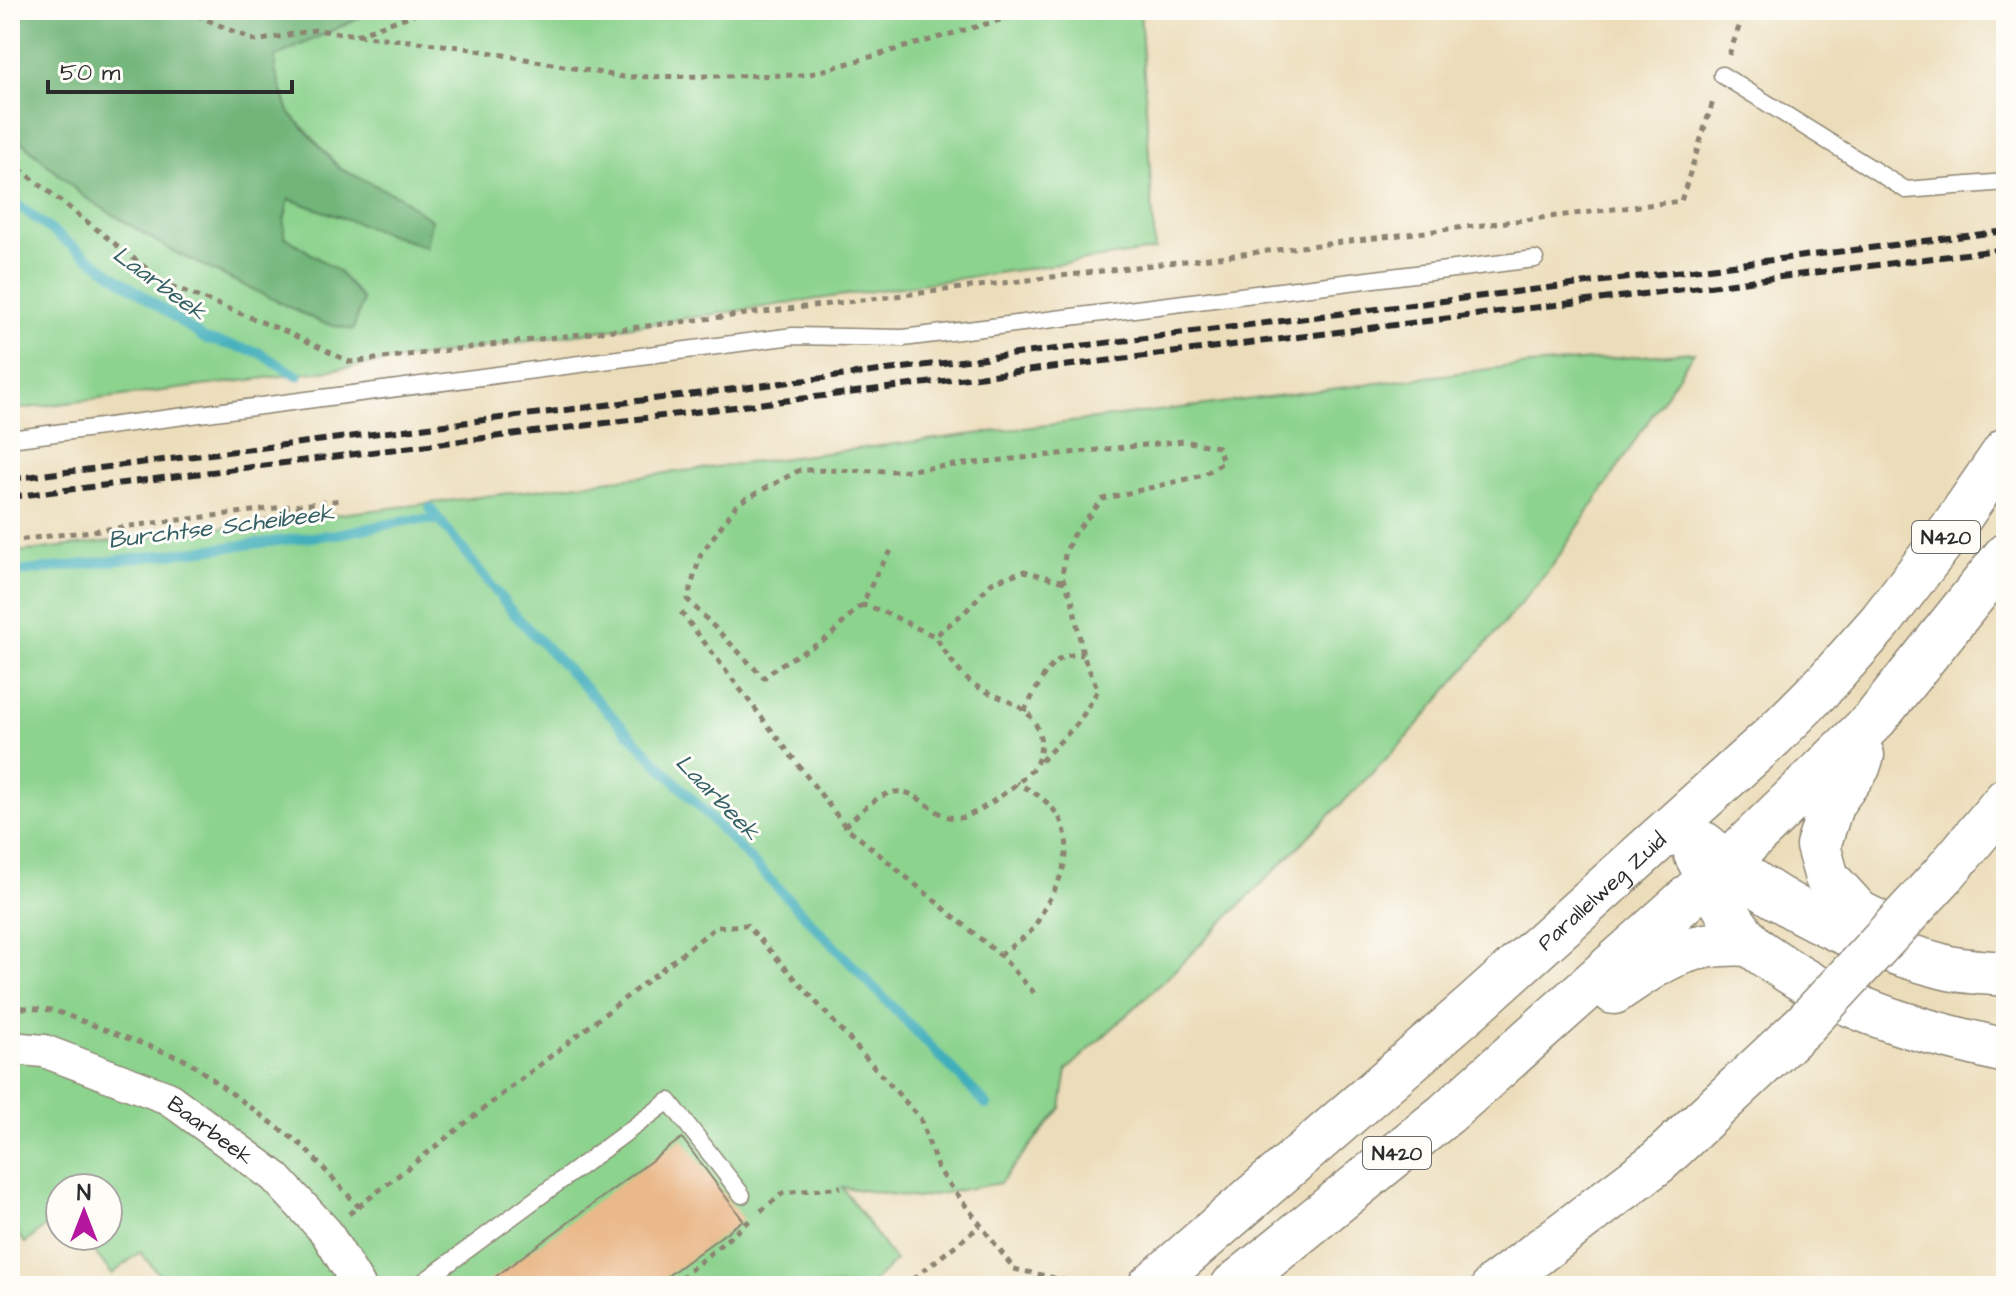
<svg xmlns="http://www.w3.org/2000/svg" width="2016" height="1296" font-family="'Architects Daughter',sans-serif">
  <rect width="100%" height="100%" fill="#fdfcf7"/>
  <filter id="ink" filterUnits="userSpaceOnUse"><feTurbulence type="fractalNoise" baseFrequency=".0125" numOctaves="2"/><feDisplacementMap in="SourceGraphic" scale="16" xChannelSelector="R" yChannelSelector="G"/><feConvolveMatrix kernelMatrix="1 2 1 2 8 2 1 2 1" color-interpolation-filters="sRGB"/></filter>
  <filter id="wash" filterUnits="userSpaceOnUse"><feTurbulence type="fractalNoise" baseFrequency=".006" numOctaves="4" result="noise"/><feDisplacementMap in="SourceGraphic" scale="32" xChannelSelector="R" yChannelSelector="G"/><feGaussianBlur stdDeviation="1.8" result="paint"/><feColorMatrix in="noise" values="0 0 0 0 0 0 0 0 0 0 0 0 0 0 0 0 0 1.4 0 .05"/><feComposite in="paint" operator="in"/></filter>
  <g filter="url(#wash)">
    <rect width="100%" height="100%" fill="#ecddba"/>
    <!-- green -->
    <path fill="#8cd38e" stroke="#5c7f5c" stroke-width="2" d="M376,10H1140L1155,250L323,371L10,410V131L83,196L171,250L320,322L353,330L339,272L284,236V220L289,199L425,247L431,220L400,197L340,169L289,112L275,70L274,57Z
      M1694,352L1553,565L1406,739L1168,977L1067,1070L1061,1108L1000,1183L916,1198L842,1187L895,1261L869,1286H169L140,1252L112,1274L82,1236H108V1188H60V1215L25,1243L10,1224V553L391,508L1505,367Z"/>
    <!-- forest -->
    <path fill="#71b579" stroke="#4e7052" stroke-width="2" d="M10,10H376L275,57V70L289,112L340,169L400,197L431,220L426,247L289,199L284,220V236L339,272L363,300L353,330L320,322L171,250L83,196L10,131Z"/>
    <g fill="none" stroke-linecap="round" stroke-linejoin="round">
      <!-- stream -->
      <path stroke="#3faebb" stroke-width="10" d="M10,199L64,240L205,339L258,352L298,376
        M430,508L513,613L987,1105
        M10,573L337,534L410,520H437"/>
    </g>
    <g id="blocks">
      <!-- building -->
      <path fill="#eab98b" d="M682,1138L743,1220L654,1286H483Z"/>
    </g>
  </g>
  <g filter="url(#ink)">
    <use href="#blocks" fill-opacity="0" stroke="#8c8472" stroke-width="2"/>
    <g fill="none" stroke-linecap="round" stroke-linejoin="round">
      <!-- lane casing -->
      <g stroke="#8c8472" stroke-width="19">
        <path id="lane" d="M1722,75L1906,190L2006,182
          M10,439L793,336L903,338L1535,259
          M418,1286L669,1101L742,1195"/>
      </g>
      <!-- street casing -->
      <g stroke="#8c8472" stroke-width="35">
        <g id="street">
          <path id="s1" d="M10,1048L44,1051L168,1098L275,1177L326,1232L359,1286"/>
        </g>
      </g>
      <!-- highway casing -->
      <g stroke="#8c8472" stroke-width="47">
        <g id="highway">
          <path d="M1862,755L1858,767L1832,803L1818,846L1827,878L1859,913L1895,931"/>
          <path d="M1704,844C1772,904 1857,944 1945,967C1964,972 1986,972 2006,974"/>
          <path d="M1696,854C1712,884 1727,917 1750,943C1759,953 1773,960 1784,968C1852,1014 1928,1033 2006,1051"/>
          <path d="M1943,875L2006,800"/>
          <path d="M1614,992C1664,958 1688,940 1751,944"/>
          <path id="s2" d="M1150,1286L1471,1008L1773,736L1826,683L1881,621L1951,530L2006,450"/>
          <path d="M1233,1286L1446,1114L1727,863L1875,719L2006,555"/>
          <path d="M1494,1286L1658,1162L1805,1024"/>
        </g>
      </g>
      <!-- path -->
      <path stroke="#8c8472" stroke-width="5" stroke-dasharray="6 6" stroke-linecap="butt" d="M137,10L189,12L256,41L315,30L460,47L623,77L807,75L1035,10
        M10,12L48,10
        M356,35L426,10
        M1729,55L1745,10
        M10,161L166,284L287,332L350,362L1681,201L1714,98
        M10,541L341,500
        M891,551L878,571L862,605C888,611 910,626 935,636L965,612L992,582L1024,571L1064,582
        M862,605C848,615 837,632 824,640C802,654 784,659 764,678L687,599L701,554L738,503L800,470L899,471L1183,441L1218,447L1223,462L1204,475L1103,499L1073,535L1065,554L1062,577L1072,599L1083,655L1098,690L1079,722L1037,765
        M681,612L845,826L1000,955L1038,997
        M1024,711C1040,686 1049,650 1083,655
        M845,826C859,814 875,795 894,792C920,788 933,820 960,818C975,817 1032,776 1037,762C1042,750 1042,738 1037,727C1025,699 988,698 968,680C955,668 945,651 935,636
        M1000,955C1010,947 1021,940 1030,932C1037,925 1041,914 1046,905C1078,853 1076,810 1016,783
        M10,1007L53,1010L188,1061L303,1146L359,1207
        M761,1211L783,1193L841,1187
        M349,1214L716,927L747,925L920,1118L938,1169L1014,1269L1091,1286
        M671,1286L754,1217
        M904,1286L980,1226"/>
      <!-- lane -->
      <use href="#lane" stroke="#fff" stroke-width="16"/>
      <!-- street -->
      <use href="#street" stroke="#fff" stroke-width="32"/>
      <!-- highway -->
      <use href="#highway" stroke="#fff" stroke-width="44"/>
      <!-- rail -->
      <path stroke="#2b2b2b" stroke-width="6" stroke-dasharray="12 6" stroke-linecap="butt" d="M10,479L2006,231
        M10,497L2006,249"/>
      <!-- highway-bridge casing -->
      <g stroke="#8c8472" stroke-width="47" stroke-linecap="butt">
        <path id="highway-bridge" d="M1805,1024L1943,875"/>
      </g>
      <!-- highway-bridge -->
      <use href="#highway-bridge" stroke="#fff" stroke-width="44"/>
    </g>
  </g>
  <g text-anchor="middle" stroke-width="6" stroke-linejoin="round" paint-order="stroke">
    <!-- shield labels -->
    <g fill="#fdfcf7" stroke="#6a6a68" stroke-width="2">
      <rect x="1912" y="521" width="68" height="32" rx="6"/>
      <rect x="1363" y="1137" width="68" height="32" rx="6"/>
    </g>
    <g font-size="20" font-weight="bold" fill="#2b2b2b">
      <text x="1946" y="544">N420</text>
      <text x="1397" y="1160">N420</text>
    </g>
    <!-- street labels -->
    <g font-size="22" fill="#2b2b2b" stroke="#fdfcf7">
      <text dy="8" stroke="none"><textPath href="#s2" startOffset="600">Parallelweg Zuid</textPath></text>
      <text dy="8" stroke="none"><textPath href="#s1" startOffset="220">Baarbeek</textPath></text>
    </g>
    <!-- water labels -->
    <g font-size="24" font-style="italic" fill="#335f65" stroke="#fdfcf7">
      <text transform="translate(160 283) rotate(36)" y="8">Laarbeek</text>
      <text transform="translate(221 526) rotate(-7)" y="8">Burchtse Scheibeek</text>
      <text transform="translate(718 797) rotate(46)" y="8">Laarbeek</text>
    </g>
  </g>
  <!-- margin -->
  <rect width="2016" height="1296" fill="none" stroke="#fdfcf7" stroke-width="40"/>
  <!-- north arrow -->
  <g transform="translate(84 1212)"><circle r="38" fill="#fdfcf7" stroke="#a9a8a5" stroke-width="2"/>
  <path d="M0-6L14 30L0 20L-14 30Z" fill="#b5179e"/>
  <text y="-12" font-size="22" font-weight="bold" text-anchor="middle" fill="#2b2b2b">N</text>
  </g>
  <!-- scale -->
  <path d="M48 80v12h244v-12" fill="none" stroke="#2b2b2b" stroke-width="4"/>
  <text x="60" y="80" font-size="24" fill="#2b2b2b" stroke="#fdfcf7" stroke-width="6" paint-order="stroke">50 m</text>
</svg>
